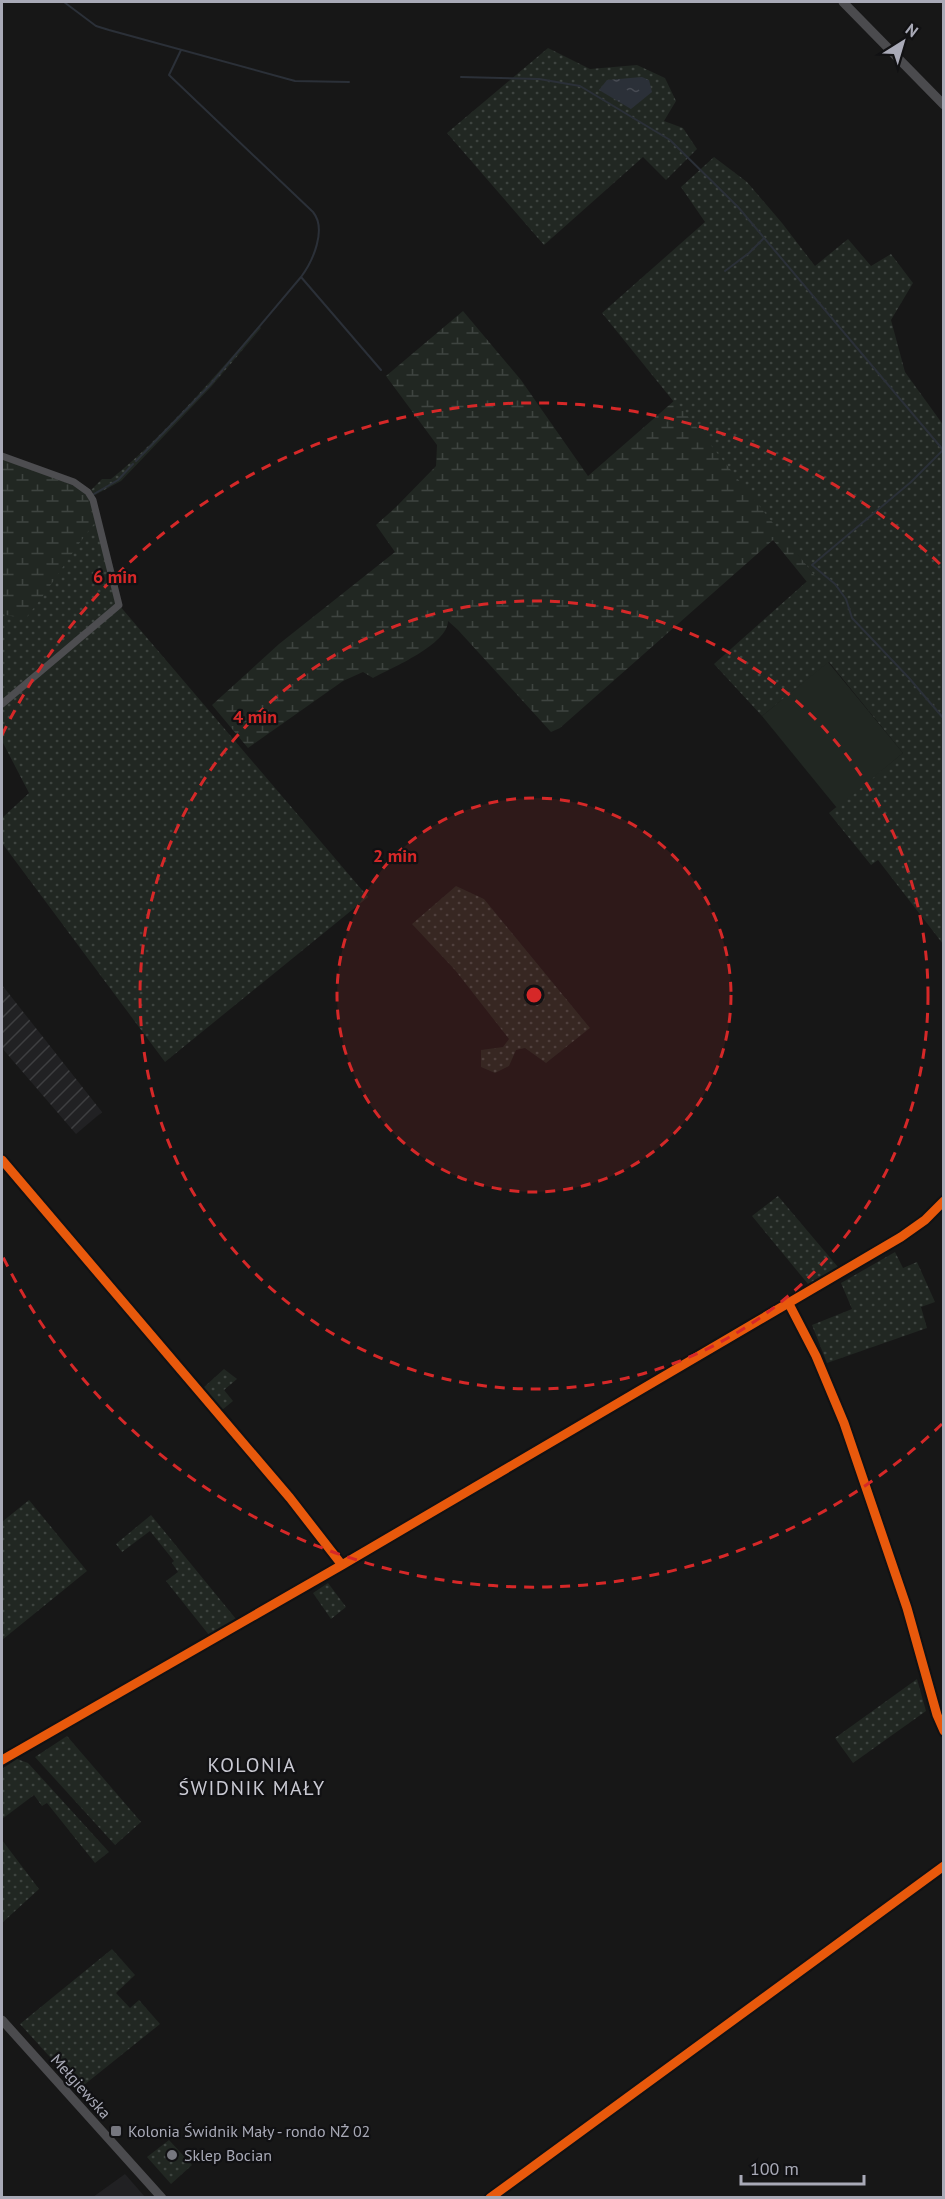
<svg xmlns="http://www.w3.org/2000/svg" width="945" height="2199" font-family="'PT Sans',sans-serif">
  <defs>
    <pattern id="industrial-furrows" width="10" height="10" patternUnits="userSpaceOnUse" patternTransform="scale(1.5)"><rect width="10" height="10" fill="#212123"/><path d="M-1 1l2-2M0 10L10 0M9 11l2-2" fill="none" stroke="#3e3f41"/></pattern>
    <pattern id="green-dots" width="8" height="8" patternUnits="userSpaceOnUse" patternTransform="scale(1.5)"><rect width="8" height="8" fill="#212722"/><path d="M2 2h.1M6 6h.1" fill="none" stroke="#3e4440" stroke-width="1.8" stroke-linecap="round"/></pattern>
    <pattern id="wetland-marsh" width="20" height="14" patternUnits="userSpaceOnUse" patternTransform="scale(1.5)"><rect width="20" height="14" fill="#212722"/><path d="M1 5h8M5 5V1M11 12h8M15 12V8" fill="none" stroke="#3e4440"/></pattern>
    <pattern id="water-ripples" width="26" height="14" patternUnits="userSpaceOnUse" patternTransform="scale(1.5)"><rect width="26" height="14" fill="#2b3038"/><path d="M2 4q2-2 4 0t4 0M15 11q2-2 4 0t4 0" fill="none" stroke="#474b53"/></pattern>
  </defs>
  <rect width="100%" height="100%" fill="#171717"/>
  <!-- built -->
  <path fill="#212123" d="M125,2174L145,2197H93Z"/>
  <!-- industrial -->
  <path fill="url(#industrial-furrows)" d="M2,985L102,1112L76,1134L2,1048Z"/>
  <!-- green -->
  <path fill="url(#green-dots)" d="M548,48L590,69L637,65L665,78L676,101L664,121L683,128L697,149L666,180L643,157L544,245L447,133Z
    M714,157L747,182L782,223L815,266L848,239L871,266L891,254L913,283L891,320L905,372L944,426L943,944L878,860L871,865L829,813L903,753L829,662L762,716L714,664L814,575L602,313L705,222L681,187Z
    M259,326L261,328L211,387L121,481L95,495L91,490L102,479H111C166,434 212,379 259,326Z
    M2,456L88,492L119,605L368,897L165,1062L2,843V818L29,793L2,741Z
    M456,886L484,899L590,1028L546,1063L525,1048L516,1050L509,1066L495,1073L481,1067V1050L503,1047L509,1039L455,970L412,924Z
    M778,1196L838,1267L808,1284L752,1216Z
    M895,1252L903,1268L917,1262L935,1302L921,1307L927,1328L827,1363L812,1325L852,1309L841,1283Z
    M224,1369L237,1379L224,1390L233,1401L222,1410L203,1388Z
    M29,1500L87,1571L2,1640V1522Z
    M151,1515L236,1619L209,1635L166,1581L178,1572L172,1563L174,1561L150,1531L122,1552L116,1544Z
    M328,1583L346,1607L331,1619L313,1593Z
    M917,1679L926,1711L853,1763L835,1738Z
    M67,1736L141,1822L115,1845L35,1757Z
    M17,1759L28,1763L109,1852L95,1863L47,1803L42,1806L34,1795L2,1819V1769Z
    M2,1840L39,1889L2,1923Z
    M112,1949L135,1975L116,1993L130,2008L139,2000L160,2024L79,2089L20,2024Z
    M169,2140L192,2165L171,2184L147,2157Z"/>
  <!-- wetland -->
  <path fill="url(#wetland-marsh)" d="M463,311L521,380L588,476L675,400L815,576L807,582L773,540L560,728L551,732L458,630L448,621C448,644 392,668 373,678L363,672L343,681L248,748L212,705L279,644L395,552L376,525L396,507L436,466L437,445L386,376Z
    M2,456L88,492L98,519C71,551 52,587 25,619L2,614Z"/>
  <!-- pitch -->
  <path fill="#212722" d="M828,662L903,753L837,808L762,716Z"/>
  <!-- water -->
  <path fill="url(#water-ripples)" d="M642,77L649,80L652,92L631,109L599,90L607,80Z"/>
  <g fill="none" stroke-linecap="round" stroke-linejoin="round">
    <!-- stream -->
    <path stroke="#2b3038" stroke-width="2" d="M64,2L96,26L109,30L295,81L349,82
      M461,77L539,79L580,86L670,140L738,207L944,451
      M725,271L749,253L764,238
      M301,277L381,370
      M943,450L911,482L812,565L835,584L846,599L852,618L909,678L944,719
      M136,461L209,386L301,277C313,261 327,229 313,212L169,75L181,50
      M94,494L118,480L133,464"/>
    <!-- street -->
    <path stroke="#4d4d50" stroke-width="7" d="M2,456L74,482L88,492L93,500L119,605L2,704
      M2,1160L290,1498L342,1565
      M788,1302L816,1356L844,1423L907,1608L937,1715L944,1731
      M2,1760L342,1565L901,1237L925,1220L944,1201
      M490,2198L944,1866"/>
    <!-- secondary -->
    <path stroke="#4b4b4e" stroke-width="9" d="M843,2L944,105
      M2,2020L162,2198"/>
    <!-- cycleway casing -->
    <g stroke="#111113" stroke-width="13">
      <path id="cycleway" d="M2,1160L290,1498L342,1565
        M788,1302L816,1356L844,1423L907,1608L937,1715L944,1731
        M2,1760L342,1565L901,1237L925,1220L944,1201
        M490,2198L944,1866"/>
    </g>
    <!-- cycleway -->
    <use href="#cycleway" stroke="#e8590c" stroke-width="9"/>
  </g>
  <!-- distance rings -->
  <circle cx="534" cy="995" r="197" fill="#d62828" fill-opacity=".12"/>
  <g fill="none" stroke="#d62828" stroke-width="3" stroke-dasharray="10 8">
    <circle cx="534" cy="995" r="197"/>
    <circle cx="534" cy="995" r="394"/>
    <path d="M942 1424A592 592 0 0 1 2 1255M2 735A592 592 0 0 1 942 566"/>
  </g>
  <!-- markers -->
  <g fill="#76777f" stroke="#111113" stroke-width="2">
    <rect x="110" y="2125" width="12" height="12" rx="3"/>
    <circle cx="172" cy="2155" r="6"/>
  </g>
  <g text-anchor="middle" stroke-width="4.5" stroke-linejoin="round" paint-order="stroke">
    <!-- street labels -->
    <g font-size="16" fill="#a9aab7" stroke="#111113">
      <text transform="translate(81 2086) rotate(48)" y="6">Mełgiewska</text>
    </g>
    <!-- poi labels -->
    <g font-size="16" fill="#a9aab7" stroke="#111113" text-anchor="start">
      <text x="128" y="2137">Kolonia Świdnik Mały - rondo NŻ 02</text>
      <text x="184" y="2161">Sklep Bocian</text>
    </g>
    <!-- quarter labels -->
    <g font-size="20" letter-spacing="1.5" fill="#cacad3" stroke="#111113">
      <text x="252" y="1772">KOLONIA<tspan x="252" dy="23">ŚWIDNIK MAŁY</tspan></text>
    </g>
  </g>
  <circle cx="534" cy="995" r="9" fill="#d62828" stroke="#111113" stroke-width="3"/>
  <g font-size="18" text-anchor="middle" font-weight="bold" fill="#d62828" stroke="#111113" stroke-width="4.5" stroke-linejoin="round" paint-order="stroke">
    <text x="115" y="583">6 min</text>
    <text x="255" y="723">4 min</text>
    <text x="395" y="862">2 min</text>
  </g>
  <!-- border -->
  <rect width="945" height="2199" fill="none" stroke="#a9aab7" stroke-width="6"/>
  <!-- north arrow -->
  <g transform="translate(903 42) rotate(37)" stroke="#111113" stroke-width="4.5" paint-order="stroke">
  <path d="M0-4.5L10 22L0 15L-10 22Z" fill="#a9aab7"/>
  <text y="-9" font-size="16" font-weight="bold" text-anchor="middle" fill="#a9aab7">N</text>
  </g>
  <!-- scale -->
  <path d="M741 2175v9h123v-9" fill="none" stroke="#a9aab7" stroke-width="3"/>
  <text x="750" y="2175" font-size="18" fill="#a9aab7" stroke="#111113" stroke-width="4.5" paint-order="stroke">100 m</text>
</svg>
